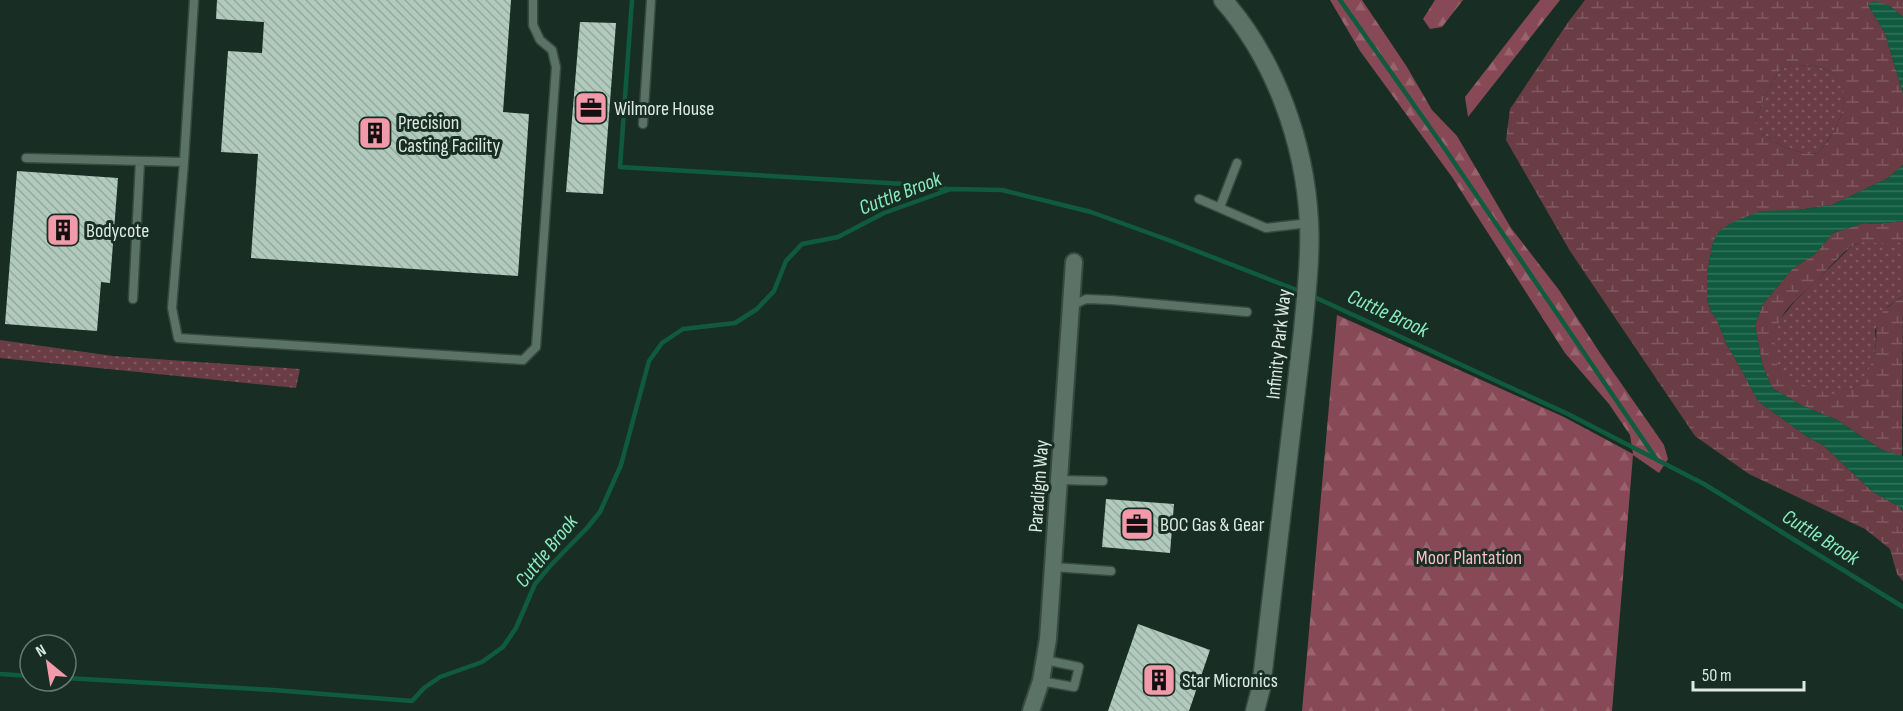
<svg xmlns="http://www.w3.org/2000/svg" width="1903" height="711" font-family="'Sofia Sans Condensed',sans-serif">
  <defs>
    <pattern id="grass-dots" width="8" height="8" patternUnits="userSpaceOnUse" patternTransform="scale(1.5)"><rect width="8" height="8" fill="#6a3d45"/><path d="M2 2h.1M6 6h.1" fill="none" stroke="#7f5960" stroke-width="1.8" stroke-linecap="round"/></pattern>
    <pattern id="forest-firs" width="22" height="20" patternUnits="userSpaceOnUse" patternTransform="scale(1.5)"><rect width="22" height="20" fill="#874955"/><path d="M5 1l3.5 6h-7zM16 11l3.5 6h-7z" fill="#98636d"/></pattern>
    <pattern id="wetland-marsh" width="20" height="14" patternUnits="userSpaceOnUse" patternTransform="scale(1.5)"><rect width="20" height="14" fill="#6a3d45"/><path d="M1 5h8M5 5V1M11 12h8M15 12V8" fill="none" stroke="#7f5960"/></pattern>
    <pattern id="water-rules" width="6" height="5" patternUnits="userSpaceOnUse" patternTransform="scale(1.5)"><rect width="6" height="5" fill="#105b40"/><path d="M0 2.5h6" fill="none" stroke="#32735b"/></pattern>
    <pattern id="building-back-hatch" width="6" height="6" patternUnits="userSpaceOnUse" patternTransform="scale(1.5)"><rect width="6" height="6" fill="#b0cabd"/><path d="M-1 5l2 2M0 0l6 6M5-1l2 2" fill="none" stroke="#94a99f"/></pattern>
  </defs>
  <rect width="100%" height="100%" fill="#182e24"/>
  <!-- grass -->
  <path fill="url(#grass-dots)" d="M1792,65C1806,65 1822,65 1833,73C1835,75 1837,79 1839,81C1853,105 1834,134 1818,153L1807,154L1784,147L1764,135L1759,130L1756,118L1766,94L1780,70Z
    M1873,241L1884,244L1899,242L1903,244V296L1887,307L1875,330L1876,343L1873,361L1867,376L1857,385L1845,393L1833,395L1793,382L1782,375L1775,362L1773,338L1778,322L1796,300L1852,246L1861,242Z
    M0,340L113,356L300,369L296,388L0,358Z"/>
  <!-- forest -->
  <path fill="url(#forest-firs)" d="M1330,0H1362L1407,67L1432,110L1457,136L1511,228L1559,290L1600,353L1664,445L1668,459L1659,473L1633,455L1612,711H1302L1337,315L1564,417L1633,454L1630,435L1609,404L1565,353L1452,177L1360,51Z
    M1435,0H1463L1442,27L1430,29L1423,19Z
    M1540,0H1560L1468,117L1465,97Z"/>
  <!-- wetland -->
  <path fill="url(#wetland-marsh)" fill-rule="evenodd" d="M1585,0H1903V17L1890,6L1868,5L1885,33L1903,94V165L1888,178L1832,205L1798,210L1713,242L1707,273V299L1711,311L1717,320L1727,345L1740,367L1758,401L1806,436L1823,445L1873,492L1900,507L1903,512V581L1897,574L1890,549L1865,529L1749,474L1695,436L1570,251L1506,140L1510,109L1569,21ZM1792,65C1806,65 1822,65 1833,73C1835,75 1837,79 1838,81C1853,105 1834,134 1818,153L1807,154L1784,147L1764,135L1759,129L1756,118L1766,94L1780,70Z
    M1903,221V244C1896,241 1892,244 1885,244C1874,244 1866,239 1854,245C1842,252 1831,266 1821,276C1796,302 1771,313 1775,354C1777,374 1789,381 1807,386C1828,392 1833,400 1854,387C1868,377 1874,360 1876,344C1877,334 1875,326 1879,317C1884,307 1895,303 1903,296L1902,457L1882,450L1837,420L1801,405L1772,388L1762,364L1755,325L1763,304L1792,269L1815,254L1833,233L1864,223L1876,224Z"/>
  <!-- water -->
  <path fill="url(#water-rules)" d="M1874,1L1890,6L1903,17V94L1885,33L1868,5Z
    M1903,165V221L1876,224L1864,223L1833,233L1815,254L1792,269L1763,304L1755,325L1762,364L1772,388L1801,405L1837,420L1882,450L1903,456V512L1900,507L1873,492L1823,445L1806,436L1758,401L1740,367L1727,345L1717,320L1711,311L1707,299V273L1713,242L1718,232L1731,223L1760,211L1798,210L1832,205L1888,178Z"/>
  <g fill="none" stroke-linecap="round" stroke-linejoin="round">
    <!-- stream -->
    <path stroke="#105b40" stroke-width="4.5" d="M632,0L620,167L904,184L948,189
      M1340,0L1445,149L1657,460
      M1310,295L1568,414L1704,484L1903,607
      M0,674L30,676
      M66,678L273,690L412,701L424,688L440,677L482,662L503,647L516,628L535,584L551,565L587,528L600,512L621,465L649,361L662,343L683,329L735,323L757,309L774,291L786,261L802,244L838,237L884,213L951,189L1002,190L1091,212L1171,241L1302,292"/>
  </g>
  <!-- building -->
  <path fill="url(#building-back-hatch)" d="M217,0H511L503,112L529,114L518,276L251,258L258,154L221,152L228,51L262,53L264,22L216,19Z
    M580,22L616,23L603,194L566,192Z
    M17,171L118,178L110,283L101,282L97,331L5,324Z
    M1106,499L1174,504L1170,553L1102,547Z
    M1138,624L1210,650L1189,711H1108Z"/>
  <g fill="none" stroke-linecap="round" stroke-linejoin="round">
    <!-- lane casing -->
    <g stroke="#374940" stroke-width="11">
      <path id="lane" d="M194,0L184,162L172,308L178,338L523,360L536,347L556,67L552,50L540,40L533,25V0
        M643,124L651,0
        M26,158L184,162
        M1199,199L1266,228L1309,223
        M1220,207L1237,163
        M133,299L140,161
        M1071,306L1086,299L1111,300L1247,312
        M1059,480L1103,481
        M1053,567L1111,571
        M1041,681L1074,687L1079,667L1045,660"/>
    </g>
    <!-- street casing -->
    <g stroke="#374940" stroke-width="20">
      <path id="street" d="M1031,711L1041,681L1048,639L1074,262"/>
    </g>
    <!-- secondary casing -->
    <g stroke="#374940" stroke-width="21">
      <path id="secondary" d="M1223,0C1275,59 1305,143 1309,222C1311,258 1306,295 1303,331L1261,688L1255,711"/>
    </g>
    <!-- lane -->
    <use href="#lane" stroke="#5b7367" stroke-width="8"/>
    <!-- street -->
    <use href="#street" stroke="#5b7367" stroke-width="16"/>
    <!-- secondary -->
    <use href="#secondary" stroke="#5b7367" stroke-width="18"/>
  </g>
  <!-- icons -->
  <defs>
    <g id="office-square" transform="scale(1.725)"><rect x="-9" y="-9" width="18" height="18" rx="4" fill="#f39aaa" stroke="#182e24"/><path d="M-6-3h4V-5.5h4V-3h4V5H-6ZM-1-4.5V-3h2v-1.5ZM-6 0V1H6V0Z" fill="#111"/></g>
    <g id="building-square" transform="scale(1.725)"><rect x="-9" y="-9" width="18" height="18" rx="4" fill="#f39aaa" stroke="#182e24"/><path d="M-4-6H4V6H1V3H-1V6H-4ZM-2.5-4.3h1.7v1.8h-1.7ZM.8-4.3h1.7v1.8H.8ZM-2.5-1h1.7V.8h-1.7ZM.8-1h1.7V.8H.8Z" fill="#111"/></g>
  </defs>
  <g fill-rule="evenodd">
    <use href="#office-square" x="591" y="108"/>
    <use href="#building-square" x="375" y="133"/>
    <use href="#building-square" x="63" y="230"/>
    <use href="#office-square" x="1137" y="524"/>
    <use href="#building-square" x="1159" y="680"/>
  </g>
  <g text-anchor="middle" stroke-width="6" stroke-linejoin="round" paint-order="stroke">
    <!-- poi labels -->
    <g font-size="20" fill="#ddeae3" stroke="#182e24" text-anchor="start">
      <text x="614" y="115">Wilmore House</text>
      <text x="398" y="129">Precision<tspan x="398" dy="23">Casting Facility</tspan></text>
      <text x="86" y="237">Bodycote</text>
      <text x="1160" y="531">BOC Gas &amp; Gear</text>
      <text x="1182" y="687">Star Micronics</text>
    </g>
    <!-- street labels -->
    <g font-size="20" fill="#ddeae3" stroke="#182e24">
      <text transform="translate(1278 344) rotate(-84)" y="7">Infinity Park Way</text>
      <text transform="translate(1038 486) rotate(-86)" y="7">Paradigm Way</text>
    </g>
    <!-- park labels -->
    <g font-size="20" fill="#f9bec7" stroke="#182e24">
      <text x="1469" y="564">Moor Plantation</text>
    </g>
    <!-- water labels -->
    <g font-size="21" font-style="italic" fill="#89ecbf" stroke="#182e24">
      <text transform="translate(900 193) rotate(-21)" y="7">Cuttle Brook</text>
      <text transform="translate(1388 313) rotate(25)" y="7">Cuttle Brook</text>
      <text transform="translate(1821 537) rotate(32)" y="7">Cuttle Brook</text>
      <text transform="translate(546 551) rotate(-51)" y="7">Cuttle Brook</text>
    </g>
  </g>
  <!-- north arrow -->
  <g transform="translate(48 663) rotate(330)"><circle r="28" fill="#182e24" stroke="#677970" stroke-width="1.5"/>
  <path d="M0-4.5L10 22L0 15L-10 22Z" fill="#f39aaa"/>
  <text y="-9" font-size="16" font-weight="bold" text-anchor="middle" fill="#ddeae3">N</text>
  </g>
  <!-- scale -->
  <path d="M1693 681v9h111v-9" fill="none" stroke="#ddeae3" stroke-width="3"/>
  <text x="1702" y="681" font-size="18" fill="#ddeae3" stroke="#182e24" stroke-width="4.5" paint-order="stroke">50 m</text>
</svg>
